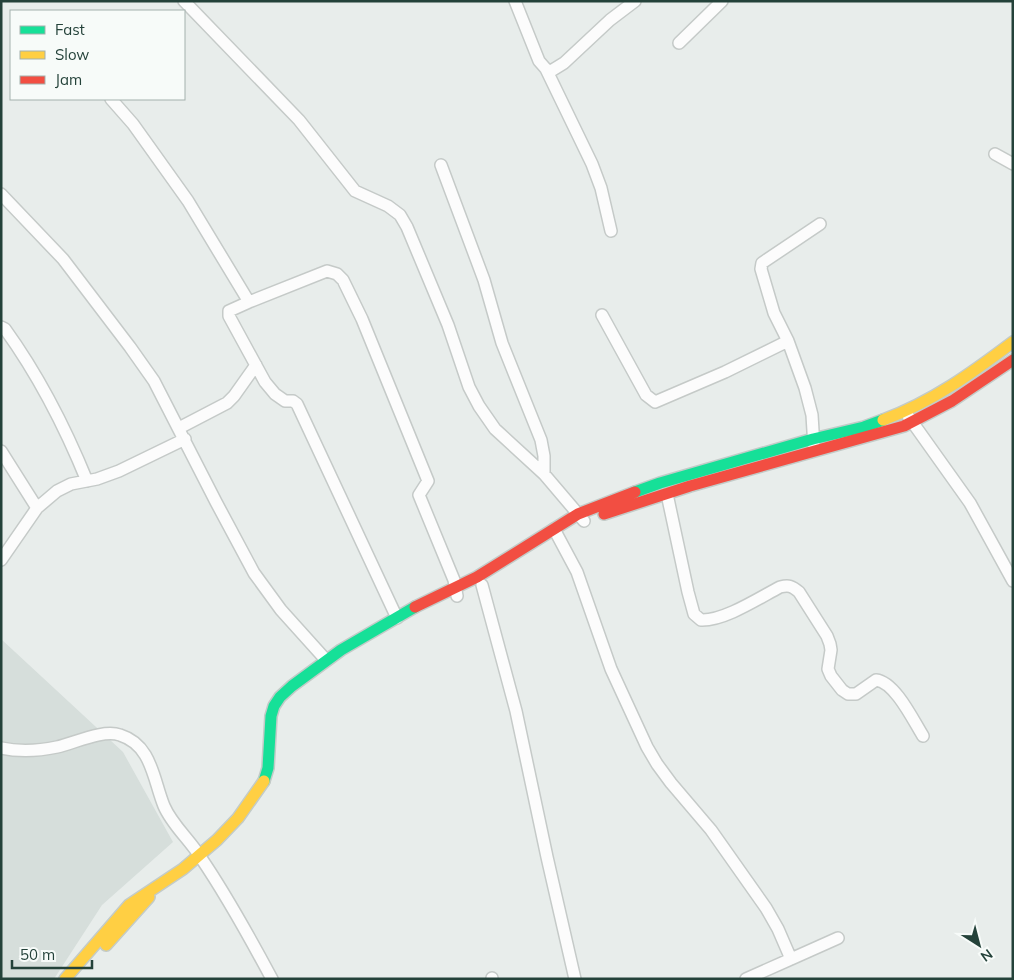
<svg xmlns="http://www.w3.org/2000/svg" width="1014" height="980" font-family="Mulish,sans-serif">
  <rect width="100%" height="100%" fill="#e8edeb"/>
  <!-- built -->
  <path fill="#d6dedb" d="M1,639L123,752L173,842L102,905L54,979H1Z"/>
  <g fill="none" stroke-linecap="round" stroke-linejoin="round">
    <!-- street casing -->
    <g stroke="#c5cac8" stroke-width="14">
      <path id="street" d="M184,1L299,120L355,191L388,206L400,215L407,227L448,325L469,387L479,406L495,429L544,474L584,521
        M515,1L539,61L546,69L551,71L564,63L610,20L635,1
        M679,43L722,1
        M546,69L592,164L601,188L611,231
        M111,99L133,124L188,201L249,302L327,271L337,274L343,280L362,319L428,481L419,495L454,580L457,596
        M995,154L1013,164
        M441,165L484,280L502,343L541,440L544,456V474
        M1,194L63,259L130,347L154,381L216,502L254,573L281,610L326,660
        M249,302L229,311V316L265,382L275,394L285,401H293L297,404L397,618
        M602,315L646,395L655,402L725,372L788,341
        M1,327L5,329C39,376 65,427 87,481
        M908,416L970,503L1013,581
        M179,428L227,403L234,396L256,365
        M814,447L812,415L805,388L788,341L774,313L761,269L762,263L820,224
        M1,451L37,508
        M667,494L688,592L694,614L701,620C724,621 759,598 780,587C789,585 792,586 799,592L827,636L830,644L831,650L828,669L831,676L842,690L848,694H856L876,680C895,682 913,720 923,736
        M554,529L577,572L611,669L647,747L657,764L671,783L711,830L766,908L778,929L791,959L746,979
        M1,560L37,508L57,491L71,484L97,479L119,471L185,439
        M482,585L516,711L547,857L575,979
        M1,748C20,752 38,751 57,747C75,743 103,729 120,735C152,745 153,779 164,806C172,825 190,840 201,858C227,896 250,938 272,979
        M791,959L838,938
        M492,978V979"/>
    </g>
    <!-- fast casing -->
    <g stroke="#c3cbc8" stroke-width="14">
      <path id="fast" d="M635,492L660,483L813,439L864,427L883,420
        M264,781L268,768L271,716L274,706L280,697L292,686L341,650L415,607"/>
    </g>
    <!-- slow casing -->
    <g stroke="#c3cbc8" stroke-width="14">
      <path id="slow" d="M883,420C932,402 972,373 1013,342
        M106,945L149,897
        M65,979L129,905L183,869L217,840L238,818L264,781"/>
    </g>
    <!-- jam casing -->
    <g stroke="#c3cbc8" stroke-width="14">
      <path id="jam" d="M604,514L690,486L904,426L952,401L1013,360
        M415,607L477,577L578,514L635,492"/>
    </g>
    <!-- street -->
    <use href="#street" stroke="#fcfcfc" stroke-width="11"/>
    <!-- fast -->
    <use href="#fast" stroke="#16e098" stroke-width="11"/>
    <!-- slow -->
    <use href="#slow" stroke="#ffcf43" stroke-width="11"/>
    <!-- jam -->
    <use href="#jam" stroke="#f24e42" stroke-width="11"/>
  </g>
  <!-- border -->
  <rect width="1014" height="980" fill="none" stroke="#24423a" stroke-width="5"/>
  <!-- legend -->
  <rect x="10" y="10" width="175" height="90" fill="#f7fbf9" stroke="#a3b1ad"/>
  <rect x="20" y="26" width="25" height="8" fill="#16e098" stroke="#a3b1ad"/>
  <text x="55" y="35" font-size="15" fill="#24423a">Fast</text>
  <rect x="20" y="51" width="25" height="8" fill="#ffcf43" stroke="#a3b1ad"/>
  <text x="55" y="60" font-size="15" fill="#24423a">Slow</text>
  <rect x="20" y="76" width="25" height="8" fill="#f24e42" stroke="#a3b1ad"/>
  <text x="55" y="85" font-size="15" fill="#24423a">Jam</text>
  <!-- north arrow -->
  <g transform="translate(979 945) rotate(144)" stroke="#f7fbf9" stroke-width="4" paint-order="stroke">
  <path d="M0-4L9 19L0 12L-9 19Z" fill="#24423a"/>
  <text y="-8" font-size="14" font-weight="bold" text-anchor="middle" fill="#24423a">N</text>
  </g>
  <!-- scale -->
  <path d="M12 960v8h80v-8" fill="none" stroke="#24423a" stroke-width="2.5"/>
  <text x="20" y="960" font-size="15" fill="#24423a" stroke="#f7fbf9" stroke-width="4" paint-order="stroke">50 m</text>
</svg>
